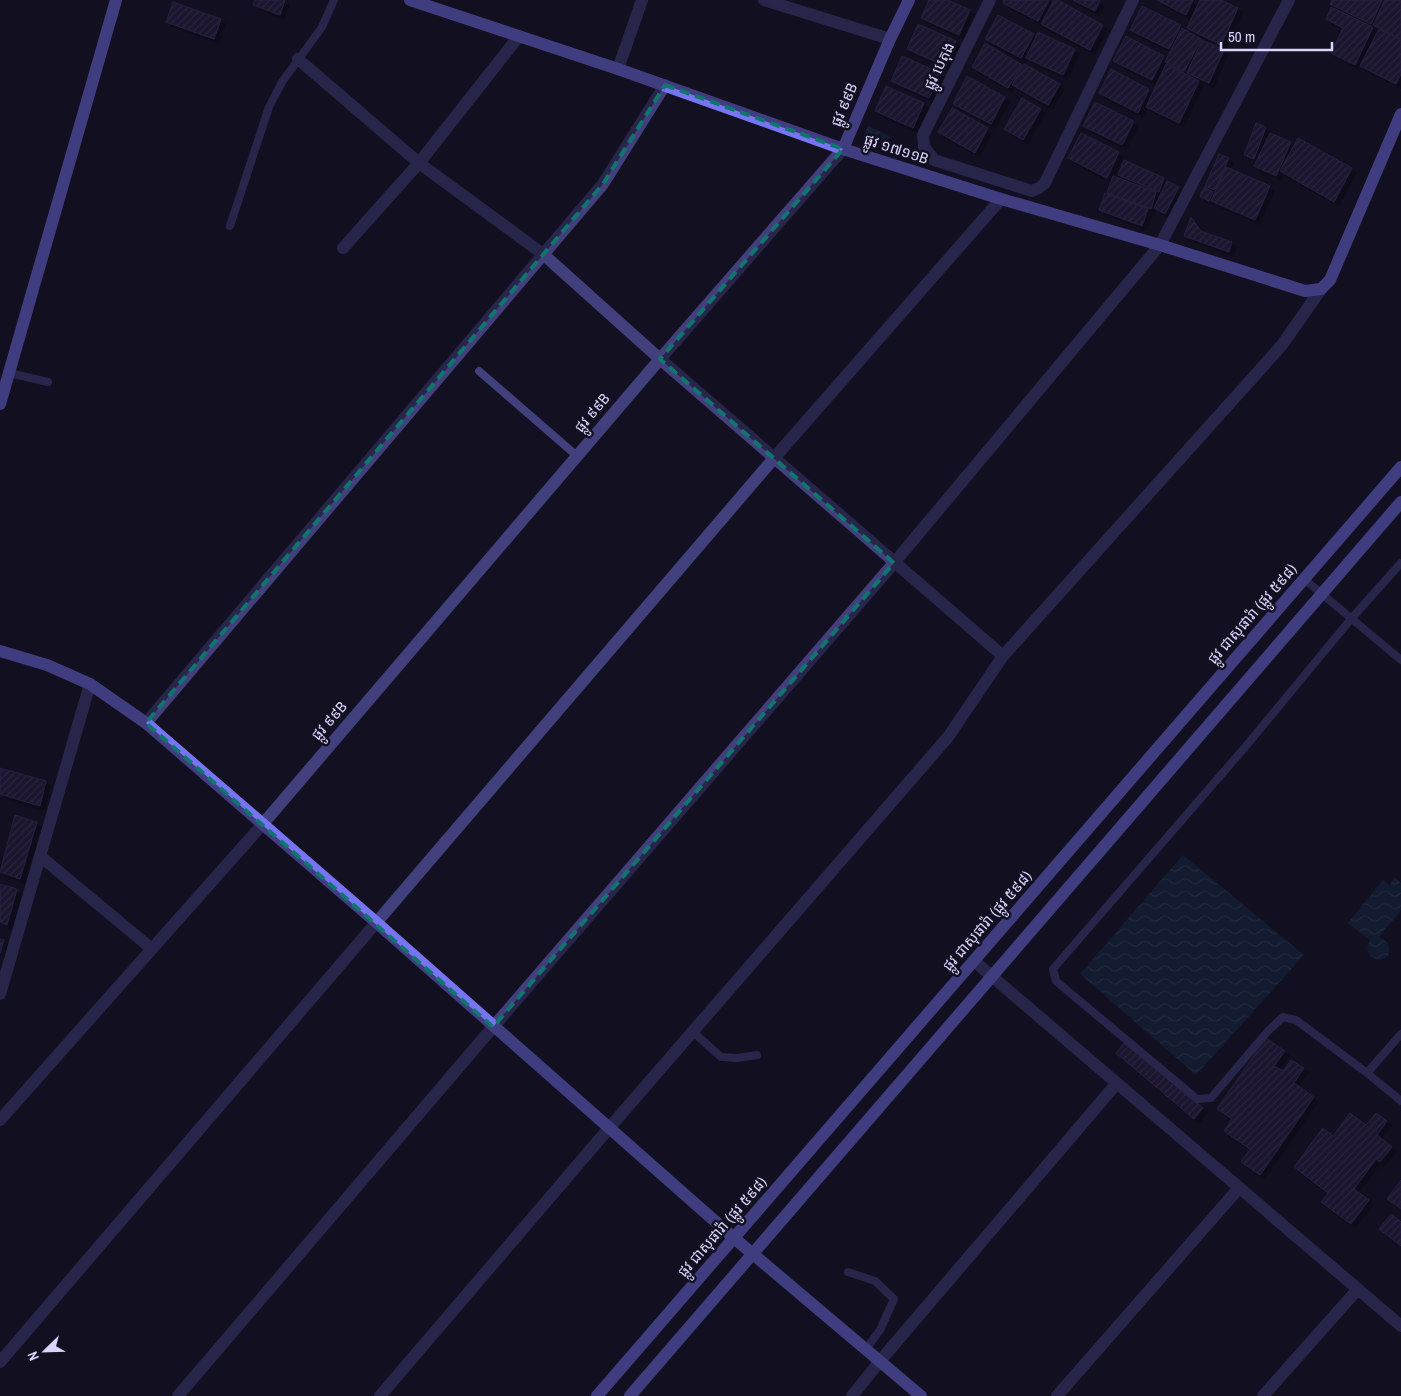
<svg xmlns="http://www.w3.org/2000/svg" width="1401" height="1396" font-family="'Archivo Narrow','Noto Sans Khmer',sans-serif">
  <defs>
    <pattern id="water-waves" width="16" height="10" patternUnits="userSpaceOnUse" patternTransform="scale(1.25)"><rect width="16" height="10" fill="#142846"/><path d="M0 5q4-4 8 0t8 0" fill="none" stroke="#354662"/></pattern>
    <pattern id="building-hatch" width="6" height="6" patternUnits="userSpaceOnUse" patternTransform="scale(1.25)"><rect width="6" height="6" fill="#251e40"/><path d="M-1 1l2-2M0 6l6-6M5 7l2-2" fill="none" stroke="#443e5c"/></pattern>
    <filter id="shadow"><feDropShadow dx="4.5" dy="4.5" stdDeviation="0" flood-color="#0009"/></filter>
  </defs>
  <rect width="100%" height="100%" fill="#131021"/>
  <!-- water -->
  <path fill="url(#water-waves)" d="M868,126L890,136L886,145L864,135Z
    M1183,855L1304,955L1196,1075L1080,974Z
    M1395,878L1401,883V910L1379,937C1388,941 1391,946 1388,956L1381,960C1369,958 1364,952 1370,940L1348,923L1383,880L1389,885Z"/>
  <!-- building -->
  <path fill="url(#building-hatch)" stroke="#3d326a" filter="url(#shadow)" d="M255,0H285L280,15L253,5Z
    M929,0H948L970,10L959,35L921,18Z
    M1004,0H1049L1038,21L1003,3Z
    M1054,0H1058L1103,25L1090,50L1041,24Z
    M1073,0H1100L1095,11Z
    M1157,0H1193L1186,15Z
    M1200,0H1221L1238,8L1221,45L1187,28Z
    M1332,0H1382L1371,24L1330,4Z
    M1385,0H1401V39L1373,25Z
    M173,2L221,19L214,39L166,22Z
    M1142,6L1181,25L1169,49L1130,30Z
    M1331,7L1373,27L1355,65L1331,53L1343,28L1326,19Z
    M998,15L1034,34L1021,58L985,39Z
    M918,24L956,41L945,66L907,49Z
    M1182,28L1201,39L1184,72L1165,62Z
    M1379,29L1401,40V74L1396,84L1360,66Z
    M1038,32L1075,49L1063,75L1026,58Z
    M1126,36L1164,56L1152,80L1113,61Z
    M1202,40L1224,50L1209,83L1187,73Z
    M985,43L1022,65L1008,88L972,67Z
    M902,56L940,73L929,98L891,81Z
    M1024,64L1060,84L1048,105L1012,85Z
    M1166,64L1199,81L1179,123L1146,107Z
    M1111,69L1149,89L1138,113L1099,93Z
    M967,76L1005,97L991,124L953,104Z
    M886,86L924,103L913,128L875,111Z
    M1022,98L1041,109L1023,140L1004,129Z
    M1095,102L1134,121L1122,145L1083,126Z
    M952,108L988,128L975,153L938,132Z
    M1256,123L1266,127L1254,159L1244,155Z
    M1081,133L1119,152L1107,178L1068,158Z
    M1270,133L1291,142L1276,176L1254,166Z
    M1298,138L1352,168L1334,202L1280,171Z
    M1219,154L1229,158L1215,190L1205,186Z
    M1124,160L1164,178L1159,192L1118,175Z
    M1226,167L1270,186L1255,220L1211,201Z
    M1113,176L1156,192L1151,209L1107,193Z
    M1167,181L1179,187L1165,214L1154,208Z
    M1204,187L1213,192L1209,201L1200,196Z
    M1105,193L1148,209L1142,226L1099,210Z
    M1191,217L1201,231L1232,242L1229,252L1184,236Z
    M0,768L46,781L40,806L0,794Z
    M15,815L37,822L20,879L0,872Z
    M0,884L17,889L7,925L0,922Z
    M0,939L4,940L0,953Z
    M1266,1038L1285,1051L1274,1066L1283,1071L1291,1060L1304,1068L1294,1083L1314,1097L1260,1175L1241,1162L1250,1149L1224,1131L1232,1119L1217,1109Z
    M1124,1043L1203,1108L1194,1119L1116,1053Z
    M1350,1113L1366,1125L1376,1113L1387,1121L1377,1135L1392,1147L1380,1162L1376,1159L1354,1189L1369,1200L1351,1224L1321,1202L1328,1193L1294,1167L1323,1128L1333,1136Z
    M1401,1180V1209L1387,1199Z
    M1391,1214L1401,1222V1246L1379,1229Z"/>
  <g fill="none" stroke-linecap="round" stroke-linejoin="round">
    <!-- lane -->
    <path stroke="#413f7c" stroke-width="8" d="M230,226L269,107L282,82L322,27L334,0
      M479,371L577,456
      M9,373L48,382
      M1401,563L1351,619L1246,746L1053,969L1056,981L1197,1099L1211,1098L1268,1031L1283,1017L1296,1020L1367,1073L1401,1101
      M1304,579L1401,660
      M692,1031L721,1057L737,1058L757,1055
      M1367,1073L1401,1034
      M848,1272L875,1281L894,1299L880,1330L866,1349"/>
    <!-- street -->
    <path stroke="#413f7c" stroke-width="12" d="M764,0L890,39
      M990,0L923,135L924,147L934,160L1032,191L1039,188L1045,183L1133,0
      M298,59L419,163L543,254L660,359L1003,656
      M618,69L642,0
      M343,248L419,163L519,36
      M146,723L603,184L665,85
      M40,856L152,949
      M974,961L1401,1326
      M0,994L90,684
      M0,1120L262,825L660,359L843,149
      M0,1362L775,457L1001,199
      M178,1396L493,1027L894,563L1160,245L1289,0
      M380,1396L610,1127L948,737L1003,656L1282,345L1321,289
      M852,1396L880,1361L1117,1083
      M1057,1396L1239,1188
      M1263,1396L1358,1289"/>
    <!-- secondary -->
    <path stroke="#7774f2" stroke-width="12" d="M410,0L618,69L843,149L1001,199L1160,245L1305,291L1321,289L1330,280L1401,114
      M843,149L890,39L909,0
      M0,404L116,0
      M0,651L47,665L90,684L146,723L377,923L734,1238L921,1396
      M597,1396L1401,467
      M630,1396L1401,502"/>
  </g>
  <!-- marked area -->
  <path d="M0 0H1401V1396H0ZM665,85L843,149L660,359L894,563L493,1027L146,723L603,184Z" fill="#131021" fill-opacity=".55" fill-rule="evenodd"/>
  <path fill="none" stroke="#0f766e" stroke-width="4" stroke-dasharray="10 6" stroke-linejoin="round" d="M665,85L843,149L660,359L894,563L493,1027L146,723L603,184Z"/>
  <g text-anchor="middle" stroke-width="5" stroke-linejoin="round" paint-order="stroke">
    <!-- street labels -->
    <g font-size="15" fill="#d8d4fb" stroke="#131021">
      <text transform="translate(939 66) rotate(-64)" y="5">ផ្លូវ បេតុង</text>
      <text transform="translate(844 105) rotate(-67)" y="5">ផ្លូវ ៩៩B</text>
      <text transform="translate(896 149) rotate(18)" y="5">ផ្លូវ ១៧១១B</text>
      <text transform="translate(592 413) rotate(-50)" y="5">ផ្លូវ ៩៩B</text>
      <text transform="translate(1252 614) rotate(-49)" y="5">ផ្លូវ ជាសុផារ៉ា (ផ្លូវ ៥៩៨)</text>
      <text transform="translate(329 721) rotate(-49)" y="5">ផ្លូវ ៩៩B</text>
      <text transform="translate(987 921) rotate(-49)" y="5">ផ្លូវ ជាសុផារ៉ា (ផ្លូវ ៥៩៨)</text>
      <text transform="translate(722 1227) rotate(-49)" y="5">ផ្លូវ ជាសុផារ៉ា (ផ្លូវ ៥៩៨)</text>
    </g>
  </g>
  <!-- north arrow -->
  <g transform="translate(45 1351) rotate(247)" stroke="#131021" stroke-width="4" paint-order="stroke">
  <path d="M0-4L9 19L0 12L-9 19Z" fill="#d8d4fb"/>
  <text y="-8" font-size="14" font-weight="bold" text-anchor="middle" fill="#d8d4fb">N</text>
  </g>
  <!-- scale -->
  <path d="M1221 42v8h111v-8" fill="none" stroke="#d8d4fb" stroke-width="2.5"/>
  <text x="1228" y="42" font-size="15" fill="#d8d4fb" stroke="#131021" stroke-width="4" paint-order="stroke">50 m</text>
</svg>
